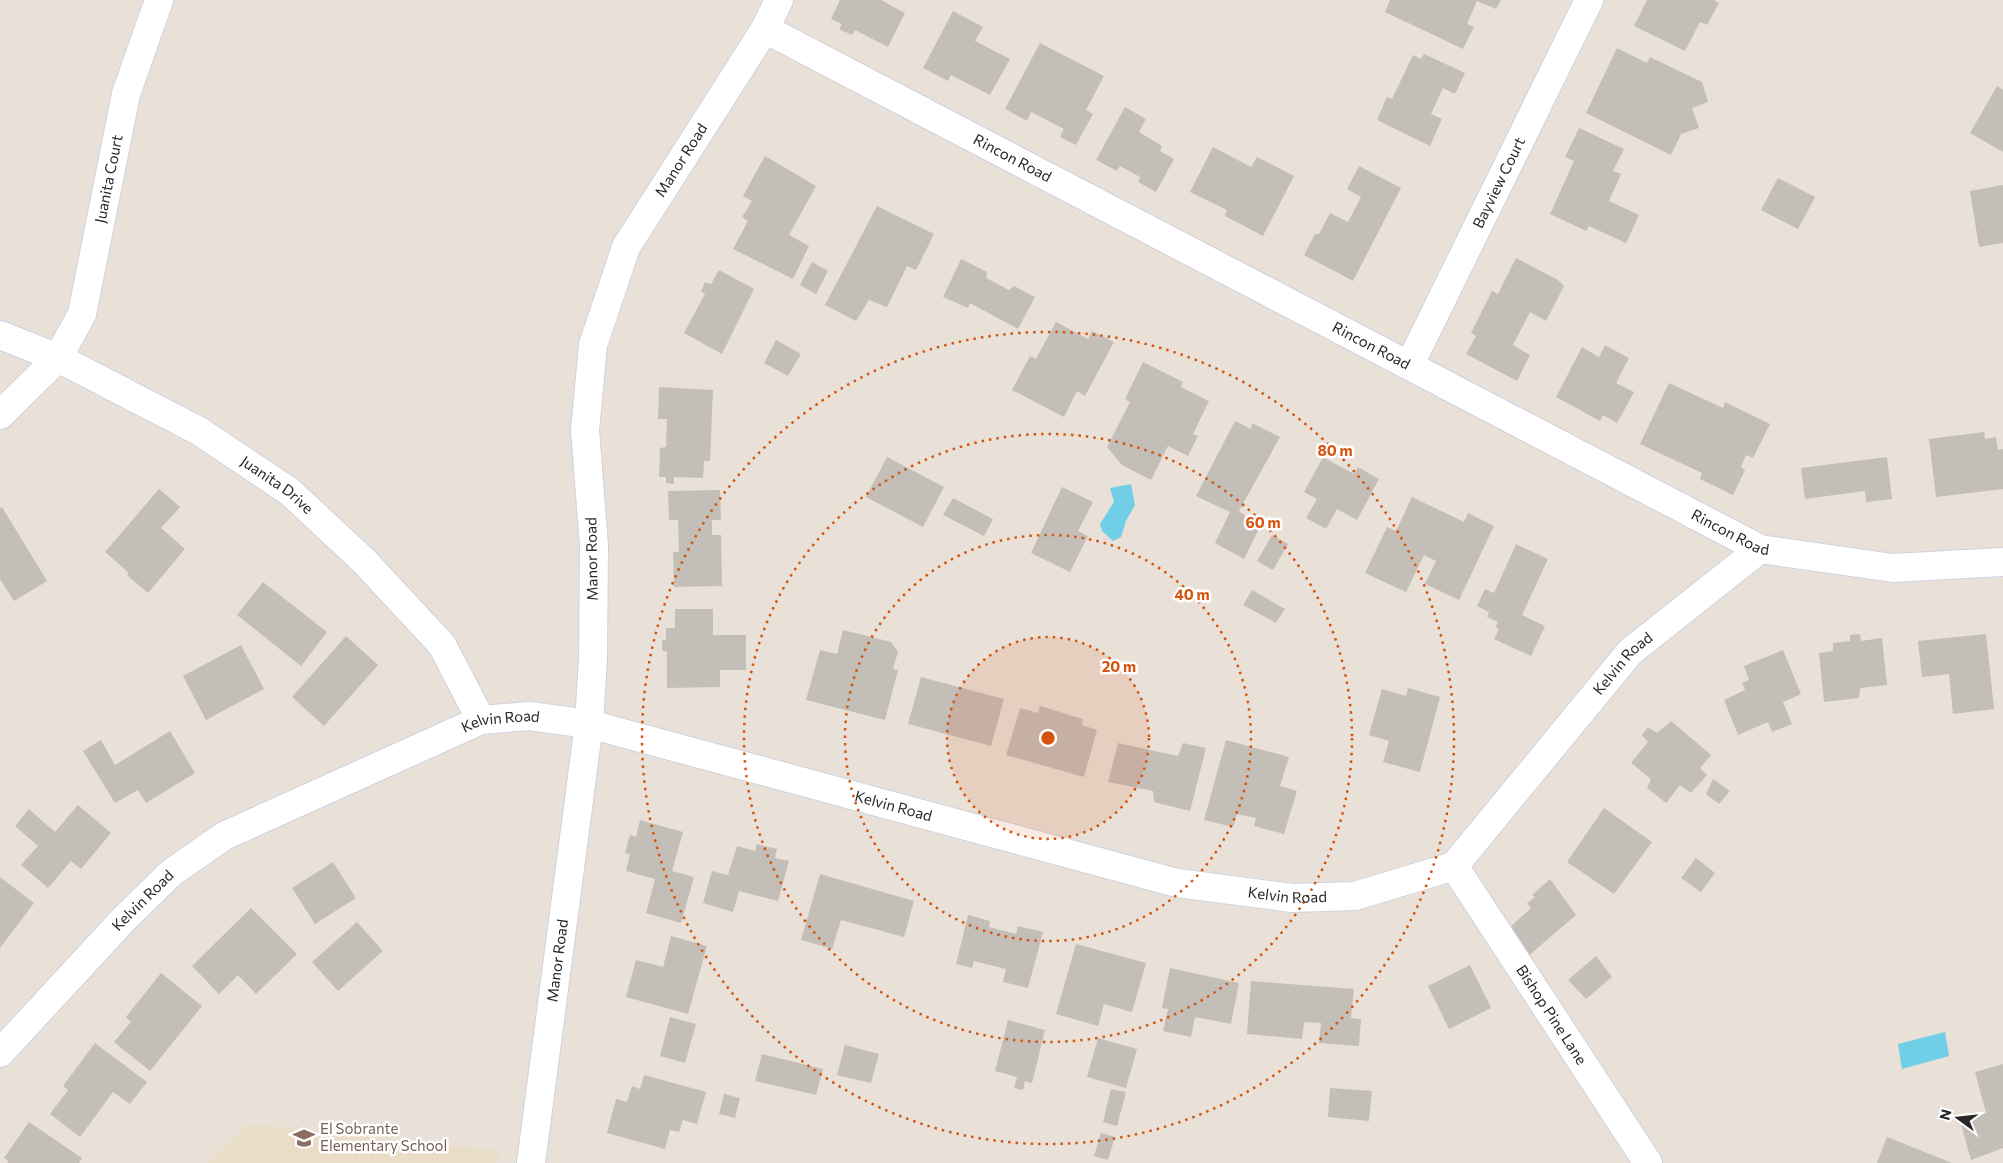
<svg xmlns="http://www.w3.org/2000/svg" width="2003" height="1163" font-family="Commissioner,sans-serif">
  <rect width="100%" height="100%" fill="#e9e1d8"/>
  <!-- education -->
  <path fill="#eaddc8" d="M249,1124L498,1151L497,1163H207Z"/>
  <!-- water -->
  <path fill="#70cee6" d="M1131,484L1135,505L1126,521L1121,537L1113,541L1102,531L1100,524L1114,502L1110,488Z
    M1945,1032L1949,1056L1902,1069L1898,1044Z"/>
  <!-- building -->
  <path fill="#c4beb8" d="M840,0H881L905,13L888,47L855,30L852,35L839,29L842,24L831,19Z
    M1390,0H1501L1496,9L1477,1L1467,24L1474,27L1463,49L1385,12Z
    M1647,0H1713L1719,3L1707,25L1700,22L1685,51L1634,26Z
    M953,11L983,27L975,41L1010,59L990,95L951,75L948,81L923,68Z
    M1040,43L1104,76L1086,110L1093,114L1076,145L1060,137L1064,129L1031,112L1027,121L1005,109Z
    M1617,48L1647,63L1650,57L1702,82L1708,102L1692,108L1699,128L1681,134L1671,155L1586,113Z
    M1424,54L1465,73L1455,94L1443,88L1431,114L1442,119L1430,146L1377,120L1387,97L1392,99L1413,55L1421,59Z
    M1997,86L2003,90V152L1970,133Z
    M1125,107L1146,119L1139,132L1162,146L1160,151L1174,159L1156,192L1138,182L1140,177L1120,166L1117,171L1096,160Z
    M1579,128L1624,149L1613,171L1621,174L1609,201L1639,215L1626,243L1589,226L1586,231L1550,214L1574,161L1565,157Z
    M1213,147L1251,167L1257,157L1294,176L1263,236L1225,216L1227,210L1190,192Z
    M765,156L816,186L789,235L809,246L793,279L733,249L748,221L742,217L752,201L743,196Z
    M1359,166L1401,188L1353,281L1304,255L1315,234H1319L1330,213L1348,222L1361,197L1347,189Z
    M1778,178L1815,197L1798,229L1761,210Z
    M2003,185V243L1979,247L1970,191Z
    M877,206L934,234L916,270L907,266L887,307L869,300L856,321L825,305Z
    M1516,258L1558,280L1564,286L1546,321L1530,312L1513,345L1530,355L1517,381L1466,354L1476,336L1471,333L1492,291L1498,294Z
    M961,259L987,272L986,278L1009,290L1014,286L1035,297L1018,329L970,303L968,308L943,297Z
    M812,262L828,271L816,294L800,285Z
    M719,270L754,289L722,354L684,333L705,294L701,291L705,282L711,284Z
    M1056,322L1088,339L1092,331L1114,342L1085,396L1077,391L1064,417L1012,390L1030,356L1036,359Z
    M776,340L801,354L788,376L764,363Z
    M1605,345L1629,358L1616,383L1634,392L1617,423L1603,415L1600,421L1556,397L1582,347L1599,357Z
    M1143,362L1183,382L1181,387L1209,401L1193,434L1198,436L1188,456L1168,446L1151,480L1122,465L1107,447L1130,402L1125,399Z
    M1669,383L1723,408L1725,402L1770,424L1753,458L1746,455L1741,467L1745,470L1733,495L1700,479L1702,473L1640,444Z
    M659,387L713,390L710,461H704L703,478L674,477V484L666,483V477H659L660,448L666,447L667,419H658Z
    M1235,421L1251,429L1252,423L1280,437L1239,511L1260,527L1244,559L1215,543L1230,512L1196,496Z
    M1984,432L1985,439L1996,437L1998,450L2003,449V489L1936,497L1929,439Z
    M887,457L944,487L923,527L866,497Z
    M1323,457L1354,474L1358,467L1379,479L1357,520L1337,509L1326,529L1306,518L1317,499L1304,492Z
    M1887,457L1892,499L1866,502L1865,491L1805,499L1801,468Z
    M1062,487L1093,502L1078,531L1088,536L1070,572L1031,553Z
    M159,489L180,507L161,528L185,549L148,593L127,575L129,573L105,552Z
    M720,490L721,520H712V535H721L722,586L674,587L673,552H679L678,520H669L668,491Z
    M1412,497L1464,522L1468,513L1494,526L1459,600L1425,584L1436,561L1424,555L1406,592L1365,573L1387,527L1396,531Z
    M953,498L993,519L984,536L943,515Z
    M2,507L47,581L14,601L0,579V508Z
    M1272,535L1288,544L1273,570L1257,561Z
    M1516,544L1548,559L1522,615L1545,626L1531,656L1494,639L1499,629L1495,627L1498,622L1487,617L1489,612L1477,606L1485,589L1494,593Z
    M263,582L327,632L301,666L237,615Z
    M1252,590L1285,609L1276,623L1243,605Z
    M675,609H713V635H746V670H720V687L667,688V652L662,650V640H666V628H675Z
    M843,630L891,642L898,652L893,669L898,670L885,720L806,700L820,650L837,654Z
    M1860,634L1861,641L1882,638L1887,685L1860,688L1859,698L1824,702L1819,653L1833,651V643L1850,641V635Z
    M1986,634L1994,709L1953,714L1949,674L1922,677L1918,641Z
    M346,636L378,665L324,726L292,697Z
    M241,645L264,689L206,720L183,676Z
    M1783,650L1801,694L1783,702L1792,724L1772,732L1768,722L1738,735L1724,700L1745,690L1742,683L1749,680L1744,666Z
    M921,677L1004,699L991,746L908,724Z
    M1408,688L1440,697L1420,772L1383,762L1389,741L1369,735L1382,689L1406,696Z
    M1040,706L1083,719L1082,725L1097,730L1084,777L1006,755L1020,708L1038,713Z
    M1671,721L1711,755L1700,768L1707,775L1691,793L1680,785L1666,803L1647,788L1651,779L1631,763L1648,742L1642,735L1648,727L1657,733Z
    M170,731L195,773L146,803L138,790L115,803L83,751L101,740L115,765Z
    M1226,740L1289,757L1280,786L1297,791L1284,834L1254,826L1256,818L1237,814L1233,827L1204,820Z
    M1118,743L1178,756L1183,743L1206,748L1190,811L1154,802L1153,791L1108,782Z
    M1713,779L1730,791L1719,804L1706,794Z
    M78,805L111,833L81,869L71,861L48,888L21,865L38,846L15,826L29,809L55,832Z
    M1604,808L1652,842L1614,894L1567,862Z
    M640,820L683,832L672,871L694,877L681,923L646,913L655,879L626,871L630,854L625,853L630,835L636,837Z
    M757,844L777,849L775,858L789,861L778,901L739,891L733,912L703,903L712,871L728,875L737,846L755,851Z
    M1696,858L1715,873L1701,892L1681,878Z
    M333,862L356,898L315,924L292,888Z
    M820,874L914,901L904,937L841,920L832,949L801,940Z
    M0,877L34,903L0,948Z
    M1550,879L1576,915L1526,958L1505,932L1531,908L1527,903L1535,897L1532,895Z
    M251,908L297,954L256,994L238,975L219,994L192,966Z
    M968,915L990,921L989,927L1016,934L1018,926L1043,932L1028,988L1003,982L1006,969L974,961L972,968L956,964Z
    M357,922L383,951L338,991L312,962Z
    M671,936L707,946L688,1014L626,997L636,960L663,967Z
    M1076,944L1146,963L1132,1012L1104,1004L1098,1026L1056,1014Z
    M1596,956L1612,977L1586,999L1568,980Z
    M1470,965L1491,1008L1449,1029L1428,986Z
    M1170,968L1239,983L1231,1024L1195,1017L1191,1037L1163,1031L1168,1009L1162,1008Z
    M161,973L202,1006L150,1071L114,1042L131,1022L126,1017Z
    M1251,981L1354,989L1351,1018L1361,1019L1359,1046L1319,1043L1321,1023L1304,1022L1302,1039L1247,1034Z
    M670,1017L696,1024L685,1063L660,1056Z
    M1008,1020L1045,1030L1032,1083L1025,1081L1023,1090L1014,1088L1017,1077L995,1071Z
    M1098,1038L1137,1049L1126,1088L1087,1077Z
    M95,1043L147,1082L130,1104L113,1092L80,1137L50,1114L68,1090L63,1086Z
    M845,1045L879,1054L871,1083L837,1075Z
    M762,1054L823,1069L816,1095L755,1081Z
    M2003,1064V1148L1971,1160L1961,1124L1986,1113L1975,1072Z
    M644,1075L706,1092L697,1124L683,1120L679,1132L670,1130L665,1149L607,1133L616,1099L627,1102L632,1086L640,1089Z
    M1330,1088L1372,1091L1369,1121L1328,1117Z
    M1111,1089L1126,1092L1117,1126L1103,1122Z
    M724,1094L740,1098L735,1118L719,1114Z
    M29,1122L82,1158L79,1163H7L9,1161L4,1158Z
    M1101,1133L1115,1137L1108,1160L1094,1156Z
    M1887,1137L1952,1163H1877Z"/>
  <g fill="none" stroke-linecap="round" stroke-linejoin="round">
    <!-- street casing -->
    <g stroke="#ced2df" stroke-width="30">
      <g id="street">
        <path id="s1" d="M765,29L1760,549L1893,568L2003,562"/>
        <path id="s2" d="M0,335L58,358L199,431L290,492L364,561L442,645L481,720"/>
        <path id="s3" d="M1410,364L1589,0"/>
        <path id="s4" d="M0,415L58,358L82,314L126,94L159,0"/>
        <path id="s5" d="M1454,866L1648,1163"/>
        <path id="s6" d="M0,1053L123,920L171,873L224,836L481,720L529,716L589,724L1177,883L1292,898L1355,896L1454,866L1630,652L1760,549"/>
      </g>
    </g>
    <!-- secondary casing -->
    <g stroke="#ced2df" stroke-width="30">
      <g id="secondary">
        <path id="s7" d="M531,1163L589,724L593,659L594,546L585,430L593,345L626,247L765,29L779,0"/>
      </g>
    </g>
    <!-- street -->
    <use href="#street" stroke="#fff" stroke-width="28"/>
    <!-- secondary -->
    <use href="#secondary" stroke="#fff" stroke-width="28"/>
  </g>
  <!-- distance rings -->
  <circle cx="1048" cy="738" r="101" fill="#d5540f" fill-opacity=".12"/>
  <g fill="none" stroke="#d5540f" stroke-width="2.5" stroke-dasharray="2.5 5">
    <circle cx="1048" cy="738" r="101"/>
    <circle cx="1048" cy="738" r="203"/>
    <circle cx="1048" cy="738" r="304"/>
    <circle cx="1048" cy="738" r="406"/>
  </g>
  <!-- icons -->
  <defs>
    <g id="school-bare" transform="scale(1.725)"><path d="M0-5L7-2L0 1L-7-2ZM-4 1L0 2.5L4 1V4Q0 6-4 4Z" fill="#8d6e63" stroke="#fff" stroke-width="2.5" paint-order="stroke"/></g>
  </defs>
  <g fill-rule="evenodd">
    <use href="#school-bare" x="304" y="1138"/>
  </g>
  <g text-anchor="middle" stroke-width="5" stroke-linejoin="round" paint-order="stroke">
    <!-- street labels -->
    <g font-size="15" fill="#272727" stroke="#fff">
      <text dy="5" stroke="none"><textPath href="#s1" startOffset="279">Rincon Road</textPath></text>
      <text dy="5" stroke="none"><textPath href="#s7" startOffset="1029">Manor Road</textPath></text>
      <text dy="5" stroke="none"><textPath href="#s4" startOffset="269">Juanita Court</textPath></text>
      <text dy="5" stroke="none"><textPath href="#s3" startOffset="202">Bayview Court</textPath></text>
      <text dy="5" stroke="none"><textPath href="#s1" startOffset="684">Rincon Road</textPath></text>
      <text dy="5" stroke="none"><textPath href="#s2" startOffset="316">Juanita Drive</textPath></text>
      <text dy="5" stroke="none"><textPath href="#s1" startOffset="1089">Rincon Road</textPath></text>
      <text transform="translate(592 559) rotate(-91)" y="5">Manor Road</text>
      <text dy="5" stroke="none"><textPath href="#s6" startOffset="1859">Kelvin Road</textPath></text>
      <text dy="5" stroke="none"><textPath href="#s6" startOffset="614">Kelvin Road</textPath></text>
      <text dy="5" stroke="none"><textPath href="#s6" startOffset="1019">Kelvin Road</textPath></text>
      <text dy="5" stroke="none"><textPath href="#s6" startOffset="1424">Kelvin Road</textPath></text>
      <text dy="5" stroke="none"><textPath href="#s6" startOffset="209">Kelvin Road</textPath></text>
      <text dy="5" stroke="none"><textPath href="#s7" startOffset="204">Manor Road</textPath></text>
      <text dy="5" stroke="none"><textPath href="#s5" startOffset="178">Bishop Pine Lane</textPath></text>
    </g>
    <!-- education labels -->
    <g font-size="15" fill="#785e54" stroke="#fff" text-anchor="start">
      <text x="320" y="1134">El Sobrante<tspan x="320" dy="17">Elementary School</tspan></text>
    </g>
  </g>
  <circle cx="1048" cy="738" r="8" fill="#d5540f" stroke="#fff" stroke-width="2.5"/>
  <g font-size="15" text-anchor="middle" font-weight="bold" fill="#d5540f" stroke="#fff" stroke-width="5" stroke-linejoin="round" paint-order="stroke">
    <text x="1335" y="456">80 m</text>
    <text x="1263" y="528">60 m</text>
    <text x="1192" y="600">40 m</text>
    <text x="1119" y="672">20 m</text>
  </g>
  <!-- north arrow -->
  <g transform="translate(1958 1118) rotate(285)" stroke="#ffffff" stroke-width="4" paint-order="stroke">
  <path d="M0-4L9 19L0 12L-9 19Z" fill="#272727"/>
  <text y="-8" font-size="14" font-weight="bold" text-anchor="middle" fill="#272727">N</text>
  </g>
</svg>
